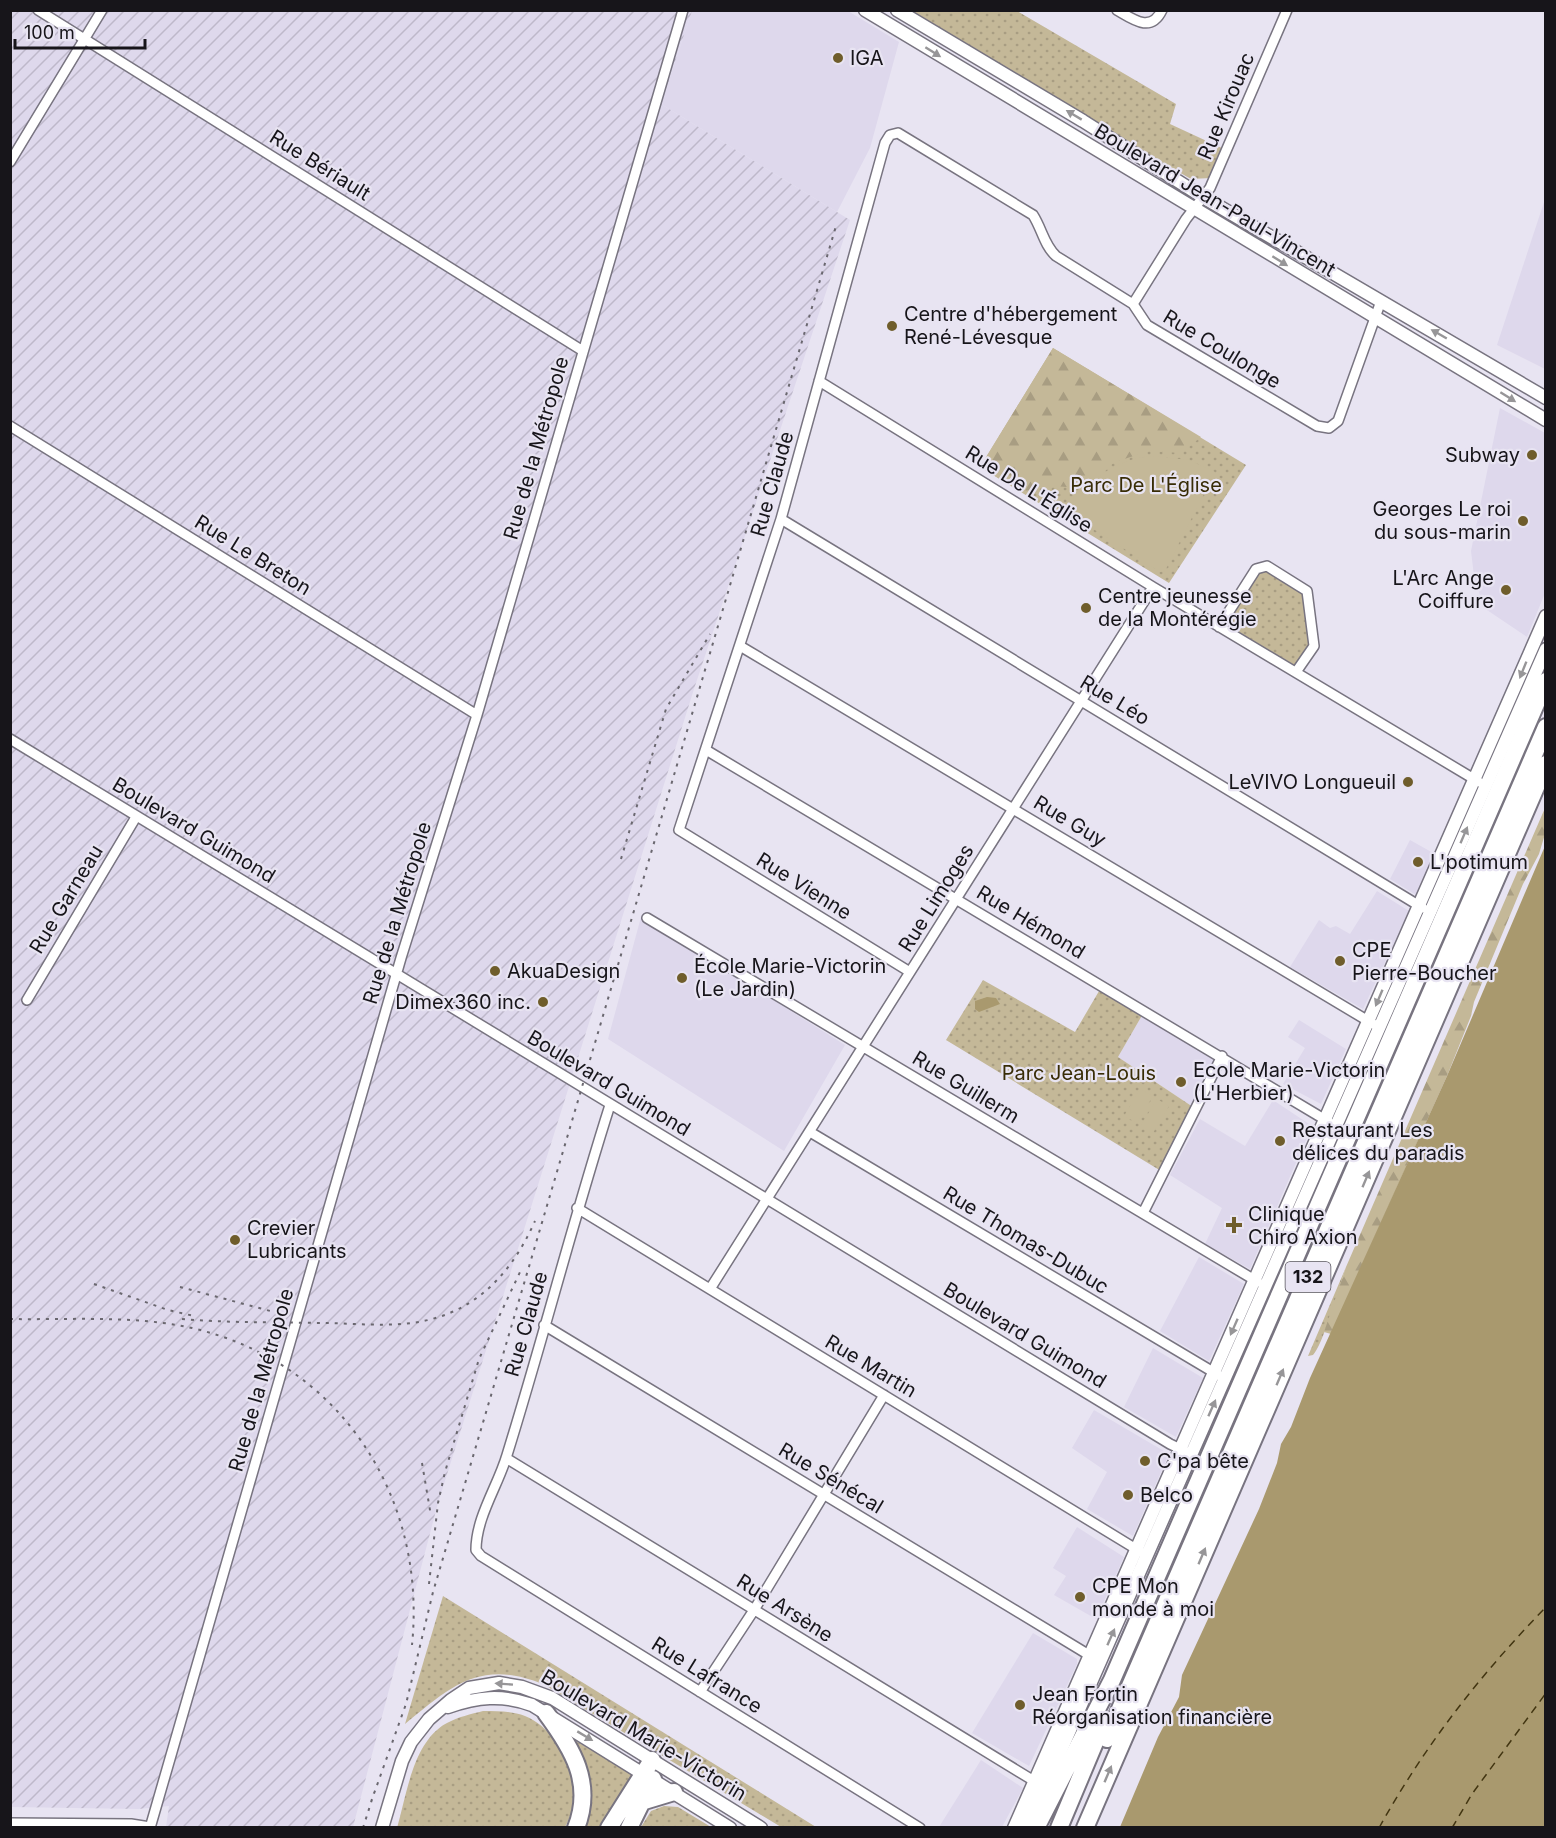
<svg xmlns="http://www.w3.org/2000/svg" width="1556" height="1838" font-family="Inter,sans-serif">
  <defs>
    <pattern id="industrial-furrows" width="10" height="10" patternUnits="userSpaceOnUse" patternTransform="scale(1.5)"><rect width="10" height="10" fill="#ded8ec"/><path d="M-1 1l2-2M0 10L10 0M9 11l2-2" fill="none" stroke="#beb8ca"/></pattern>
    <pattern id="green-dots" width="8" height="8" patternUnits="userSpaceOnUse" patternTransform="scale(1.5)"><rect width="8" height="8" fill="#c4b898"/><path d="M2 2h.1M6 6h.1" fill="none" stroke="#a89d82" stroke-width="1.8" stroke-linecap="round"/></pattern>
    <pattern id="forest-firs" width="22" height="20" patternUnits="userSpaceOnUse" patternTransform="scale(1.5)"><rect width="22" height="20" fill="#c4b898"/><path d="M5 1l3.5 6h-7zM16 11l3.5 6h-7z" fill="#a89d82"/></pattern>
  </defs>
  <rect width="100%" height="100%" fill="#e8e4f2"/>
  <!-- built -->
  <path fill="#ded8ec" d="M692,11H848L899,42L870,148L837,212L661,104Z
    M1545,199L1546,369H1545L1497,345Z
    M1500,408L1545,433V593L1527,637L1484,608L1474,576L1471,551Z
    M1410,840L1435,854L1416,895L1390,879Z
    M1377,891L1409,911L1363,1009L1290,967L1319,920L1330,928L1336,926L1350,934Z
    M641,917L845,1045L784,1151L608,1039Z
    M1144,1012L1219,1058L1193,1107L1118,1057Z
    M1299,1020L1346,1049L1321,1104L1283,1084L1305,1048L1288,1037Z
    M1273,1100L1312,1126L1250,1269L1205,1244L1222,1208L1170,1175L1200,1119L1245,1146Z
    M1199,1257L1244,1284L1209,1361L1160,1331Z
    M1153,1348L1203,1378L1176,1437L1124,1407Z
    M1094,1410L1169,1454L1133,1536L1087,1509L1107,1472L1072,1448Z
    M1077,1527L1124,1557L1096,1619L1054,1595L1066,1576L1053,1568Z
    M1033,1633L1077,1659V1664L1029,1766L972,1733Z
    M981,1760L1023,1788L1002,1827H939Z"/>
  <!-- industrial -->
  <path fill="url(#industrial-furrows)" d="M11,11H692L661,104L850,220L694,689L438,1503L353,1827H166L169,1806L138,1809L11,1807Z"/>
  <!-- green -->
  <path fill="url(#green-dots)" d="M897,11H1017L1176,104L1170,124L1224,149L1211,178L1191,179Z
    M1053,348L1246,465L1169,583L980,467Z
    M1267,566L1307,591L1314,646L1296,672L1219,627L1256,569Z
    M983,980L1075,1032L1102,986L1144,1012L1118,1057L1193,1107L1161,1171L946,1040Z
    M1346,1267C1340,1285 1323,1345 1313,1355L1308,1356Z
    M443,1596L816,1827H781L543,1684C481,1659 452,1685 405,1724Z
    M483,1711C497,1711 512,1711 525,1716C564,1732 586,1791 565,1827L397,1828C407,1794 413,1741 447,1723C458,1717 471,1714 483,1711Z
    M576,1741L634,1775L602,1827H583L584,1761Z
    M664,1806L678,1807L711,1827H641L651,1811Z"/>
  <!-- forest -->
  <path fill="url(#forest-firs)" d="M1053,348L1201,437L1181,453L1149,451L1115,462L1079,488L1054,486L1021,492L980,467Z
    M1545,808V834L1539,854L1523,884L1474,1002L1471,1016L1447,1076L1331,1334L1324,1332L1346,1267Z"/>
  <!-- pitch -->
  <path fill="#c4b898" d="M1151,456L1189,460L1215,472L1165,571L1160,572L1067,512C1087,480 1114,460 1151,456Z
    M1140,1089L1153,1096L1137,1123L1124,1116Z
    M1157,1099L1169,1106L1153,1133L1141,1125Z"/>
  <!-- water -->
  <path fill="#a9996e" d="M1545,846V1827H1120L1158,1737L1179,1697L1182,1675L1259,1509L1277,1463L1281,1444L1291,1427L1310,1378L1447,1076Z
    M987,997L996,998L1000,1004L979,1012L975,1009V1001Z"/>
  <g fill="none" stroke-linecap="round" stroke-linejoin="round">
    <!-- ferry -->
    <path stroke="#423511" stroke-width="1.5" stroke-dasharray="8 6" stroke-linecap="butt" d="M1379,1828C1425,1745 1480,1675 1546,1607
      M1452,1828L1472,1794L1546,1693"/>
    <!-- minor casing -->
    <g stroke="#787480" stroke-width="12">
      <path id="minor" d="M38,10L583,351
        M1117,10C1134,20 1151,33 1162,10
        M10,162L102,10
        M1133,304L1186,219L1210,188L1287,10
        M819,381L1153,587L1479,782
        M10,426L477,715
        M781,519L1423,908
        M1219,627L1256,569L1267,566L1307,591L1314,646L1296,672
        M740,646L1380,1028
        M10,739L1170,1444L1191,1454
        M706,750L1329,1122
        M647,918L1258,1282
        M910,972L679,830L781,519L885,143L890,135L898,133L1033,215C1042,229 1044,245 1056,256L1133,304L1147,325L1317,426L1329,428L1338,421L1381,301
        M27,1000L136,817
        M610,1105C573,1221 543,1339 507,1455C498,1486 476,1517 476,1550L481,1556L920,1828
        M810,1132L1225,1379
        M577,1208L1141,1552
        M1143,1213L1222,1056
        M710,1289L1153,587
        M544,1325L1094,1658
        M506,1458L1039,1784
        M700,1692L754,1610L884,1395
        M10,1823L131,1824L150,1827
        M150,1828L401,958L477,715L683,10"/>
    </g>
    <!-- tertiary casing -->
    <g stroke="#787480" stroke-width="15">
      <path id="tertiary" d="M865,10L1546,420
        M897,10L1083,121L1203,197L1546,398
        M448,1707C477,1697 502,1694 532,1705L730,1828
        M382,1828L402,1761L411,1742L429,1719L451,1700L469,1688L499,1683L522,1687L552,1698L761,1828
        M1014,1828L1546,616
        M1020,1828L1030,1815L1051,1773L1546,649"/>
    </g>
    <!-- motorway casing -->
    <g stroke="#787480" stroke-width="20">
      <path id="motorway" d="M546,1713C572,1748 594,1783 576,1828
        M1107,1739L1546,727
        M641,1802L674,1792
        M609,1828L652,1760
        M629,1828L653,1779
        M1036,1828L1112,1680L1546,681
        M1059,1828L1104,1721
        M1085,1828L1546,764"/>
    </g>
    <!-- minor -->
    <use href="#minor" stroke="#fff" stroke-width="9"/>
    <!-- tertiary -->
    <use href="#tertiary" stroke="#fff" stroke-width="12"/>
    <!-- motorway -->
    <use href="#motorway" stroke="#fff" stroke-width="16"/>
    <!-- rail -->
    <path stroke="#6a676f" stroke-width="2" stroke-dasharray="3 6" stroke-linecap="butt" d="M621,859L666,709L710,634
      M94,1284L168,1310L194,1316
      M180,1287L293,1317
      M10,1319C70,1320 134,1315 192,1328C340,1362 427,1497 412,1645
      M182,1319C227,1323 273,1322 319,1323C346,1323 375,1326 402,1324C469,1319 509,1279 535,1221
      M422,1463L431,1516
      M429,1584L438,1503L445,1472L479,1359L521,1270
      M371,1802L406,1704L433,1592L836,226
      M363,1828L374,1793"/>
  </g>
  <!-- one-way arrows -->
  <defs><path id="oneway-solid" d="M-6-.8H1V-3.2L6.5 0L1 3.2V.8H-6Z" transform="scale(1.5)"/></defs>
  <g fill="#979698">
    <use href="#oneway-solid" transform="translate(933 52) rotate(32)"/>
    <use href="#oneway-solid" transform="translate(1074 115) rotate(-149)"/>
    <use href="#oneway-solid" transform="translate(1280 261) rotate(32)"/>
    <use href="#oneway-solid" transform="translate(1439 334) rotate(-150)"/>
    <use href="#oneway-solid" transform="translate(1508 397) rotate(32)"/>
    <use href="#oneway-solid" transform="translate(1523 670) rotate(112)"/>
    <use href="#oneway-solid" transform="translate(1464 835) rotate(-67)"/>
    <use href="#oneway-solid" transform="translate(1379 998) rotate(113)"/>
    <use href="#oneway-solid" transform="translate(1366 1179) rotate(-67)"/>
    <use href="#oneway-solid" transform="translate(1234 1327) rotate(114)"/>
    <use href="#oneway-solid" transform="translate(1280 1377) rotate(-67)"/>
    <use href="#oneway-solid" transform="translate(1212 1408) rotate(-66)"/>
    <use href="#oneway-solid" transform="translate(1202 1556) rotate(-67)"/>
    <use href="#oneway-solid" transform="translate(1111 1637) rotate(-66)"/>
    <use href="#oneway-solid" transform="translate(504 1684) rotate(-176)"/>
    <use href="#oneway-solid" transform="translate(585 1736) rotate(31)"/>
    <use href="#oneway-solid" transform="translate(1108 1774) rotate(-67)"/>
  </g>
  <!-- markers -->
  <g fill="#6f5d2b" stroke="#e8e4f2" stroke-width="2">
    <circle cx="838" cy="58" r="6"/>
    <circle cx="892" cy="326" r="6"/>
    <circle cx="1532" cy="455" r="6"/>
    <circle cx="1523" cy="521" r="6"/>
    <circle cx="1506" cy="590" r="6"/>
    <circle cx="1086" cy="608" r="6"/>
    <circle cx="1408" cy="782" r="6"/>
    <circle cx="1418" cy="862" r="6"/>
    <circle cx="1340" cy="961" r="6"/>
    <circle cx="495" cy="971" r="6"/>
    <circle cx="682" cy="978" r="6"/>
    <circle cx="543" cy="1002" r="6"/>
    <circle cx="1181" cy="1082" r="6"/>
    <circle cx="1280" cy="1141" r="6"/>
    <path d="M1231 1216h6v6h6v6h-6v6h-6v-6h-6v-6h6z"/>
    <circle cx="235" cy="1240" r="6"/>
    <circle cx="1145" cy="1461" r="6"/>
    <circle cx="1128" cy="1495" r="6"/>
    <circle cx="1080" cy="1597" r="6"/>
    <circle cx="1020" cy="1705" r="6"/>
  </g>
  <g text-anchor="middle" stroke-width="4.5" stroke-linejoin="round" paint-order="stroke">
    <!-- shield labels -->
    <rect fill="#e8e4f2" stroke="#56535b" stroke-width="1.5" x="1285.5" y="1262" width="45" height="30" rx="4.5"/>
    <g font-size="18" font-weight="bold" fill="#17151a">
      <text x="1308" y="1283">132</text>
    </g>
    <!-- poi labels -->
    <g font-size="20" fill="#17151a" stroke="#e8e4f2" text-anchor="start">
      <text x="850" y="65">IGA</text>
      <text x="904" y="321">Centre d'hébergement<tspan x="904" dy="23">René-Lévesque</tspan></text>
      <text x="1520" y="462" text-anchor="end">Subway</text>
      <text x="1511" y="516" text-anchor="end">Georges Le roi<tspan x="1511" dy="23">du sous-marin</tspan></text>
      <text x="1494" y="585" text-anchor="end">L'Arc Ange<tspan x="1494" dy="23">Coiffure</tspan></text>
      <text x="1098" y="603">Centre jeunesse<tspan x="1098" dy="23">de la Montérégie</tspan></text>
      <text x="1396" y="789" text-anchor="end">LeVIVO Longueuil</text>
      <text x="1430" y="869">L'potimum</text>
      <text x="1352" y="957">CPE<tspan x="1352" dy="23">Pierre-Boucher</tspan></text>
      <text x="694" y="973">École Marie-Victorin<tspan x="694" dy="23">(Le Jardin)</tspan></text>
      <text x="507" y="978">AkuaDesign</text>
      <text x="531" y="1009" text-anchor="end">Dimex360 inc.</text>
      <text x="1193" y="1077">Ecole Marie-Victorin<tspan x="1193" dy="23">(L'Herbier)</tspan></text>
      <text x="1292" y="1137">Restaurant Les<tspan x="1292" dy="23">délices du paradis</tspan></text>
      <text x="1248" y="1221">Clinique<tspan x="1248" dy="23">Chiro Axion</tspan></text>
      <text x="247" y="1235">Crevier<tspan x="247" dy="23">Lubricants</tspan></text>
      <text x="1157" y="1468">C'pa bête</text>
      <text x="1140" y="1502">Belco</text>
      <text x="1092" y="1593">CPE Mon<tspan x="1092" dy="23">monde à moi</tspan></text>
      <text x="1032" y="1701">Jean Fortin<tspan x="1032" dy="23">Réorganisation financière</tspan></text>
    </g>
    <!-- street labels -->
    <g font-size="20" fill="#17151a" stroke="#e8e4f2">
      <text transform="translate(1226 106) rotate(-67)" y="7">Rue Kirouac</text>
      <text transform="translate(320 165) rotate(32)" y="7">Rue Bériault</text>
      <text transform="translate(1215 200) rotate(31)" y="7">Boulevard Jean-Paul-Vincent</text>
      <text transform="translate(1222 349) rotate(31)" y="7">Rue Coulonge</text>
      <text transform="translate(536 448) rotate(-74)" y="7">Rue de la Métropole</text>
      <text transform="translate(772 484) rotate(-74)" y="7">Rue Claude</text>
      <text transform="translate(1029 489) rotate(32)" y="7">Rue De L'Église</text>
      <text transform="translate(253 555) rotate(32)" y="7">Rue Le Breton</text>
      <text transform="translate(1115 700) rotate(31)" y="7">Rue Léo</text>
      <text transform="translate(1070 821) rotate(31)" y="7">Rue Guy</text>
      <text transform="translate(194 830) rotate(31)" y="7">Boulevard Guimond</text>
      <text transform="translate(804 886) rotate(32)" y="7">Rue Vienne</text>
      <text transform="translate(936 898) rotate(-58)" y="7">Rue Limoges</text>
      <text transform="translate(66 899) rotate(-59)" y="7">Rue Garneau</text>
      <text transform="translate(397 913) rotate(-73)" y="7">Rue de la Métropole</text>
      <text transform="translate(1031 922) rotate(31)" y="7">Rue Hémond</text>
      <text transform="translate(609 1083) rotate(31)" y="7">Boulevard Guimond</text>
      <text transform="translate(966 1087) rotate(31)" y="7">Rue Guillerm</text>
      <text transform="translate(1026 1240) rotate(31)" y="7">Rue Thomas-Dubuc</text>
      <text transform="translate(526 1324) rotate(-74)" y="7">Rue Claude</text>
      <text transform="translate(1025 1335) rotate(31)" y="7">Boulevard Guimond</text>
      <text transform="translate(871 1366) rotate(31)" y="7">Rue Martin</text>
      <text transform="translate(261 1380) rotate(-74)" y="7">Rue de la Métropole</text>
      <text transform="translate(831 1478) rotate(31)" y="7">Rue Sénécal</text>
      <text transform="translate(785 1608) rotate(32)" y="7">Rue Arsène</text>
      <text transform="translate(707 1675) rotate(32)" y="7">Rue Lafrance</text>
      <text transform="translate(644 1735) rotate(31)" y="7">Boulevard Marie-Victorin</text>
    </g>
    <!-- park labels -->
    <g font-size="20" fill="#382c06" stroke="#e8e4f2">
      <text x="1146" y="492">Parc De L'Église</text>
      <text x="1079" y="1080">Parc Jean-Louis</text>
    </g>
  </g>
  <!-- border -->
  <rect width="1556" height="1838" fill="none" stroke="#17151a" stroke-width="24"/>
  <!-- scale -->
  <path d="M15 39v9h130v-9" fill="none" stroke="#17151a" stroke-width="3"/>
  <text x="24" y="39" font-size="18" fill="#17151a" stroke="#e8e4f2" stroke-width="4.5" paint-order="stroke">100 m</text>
</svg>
